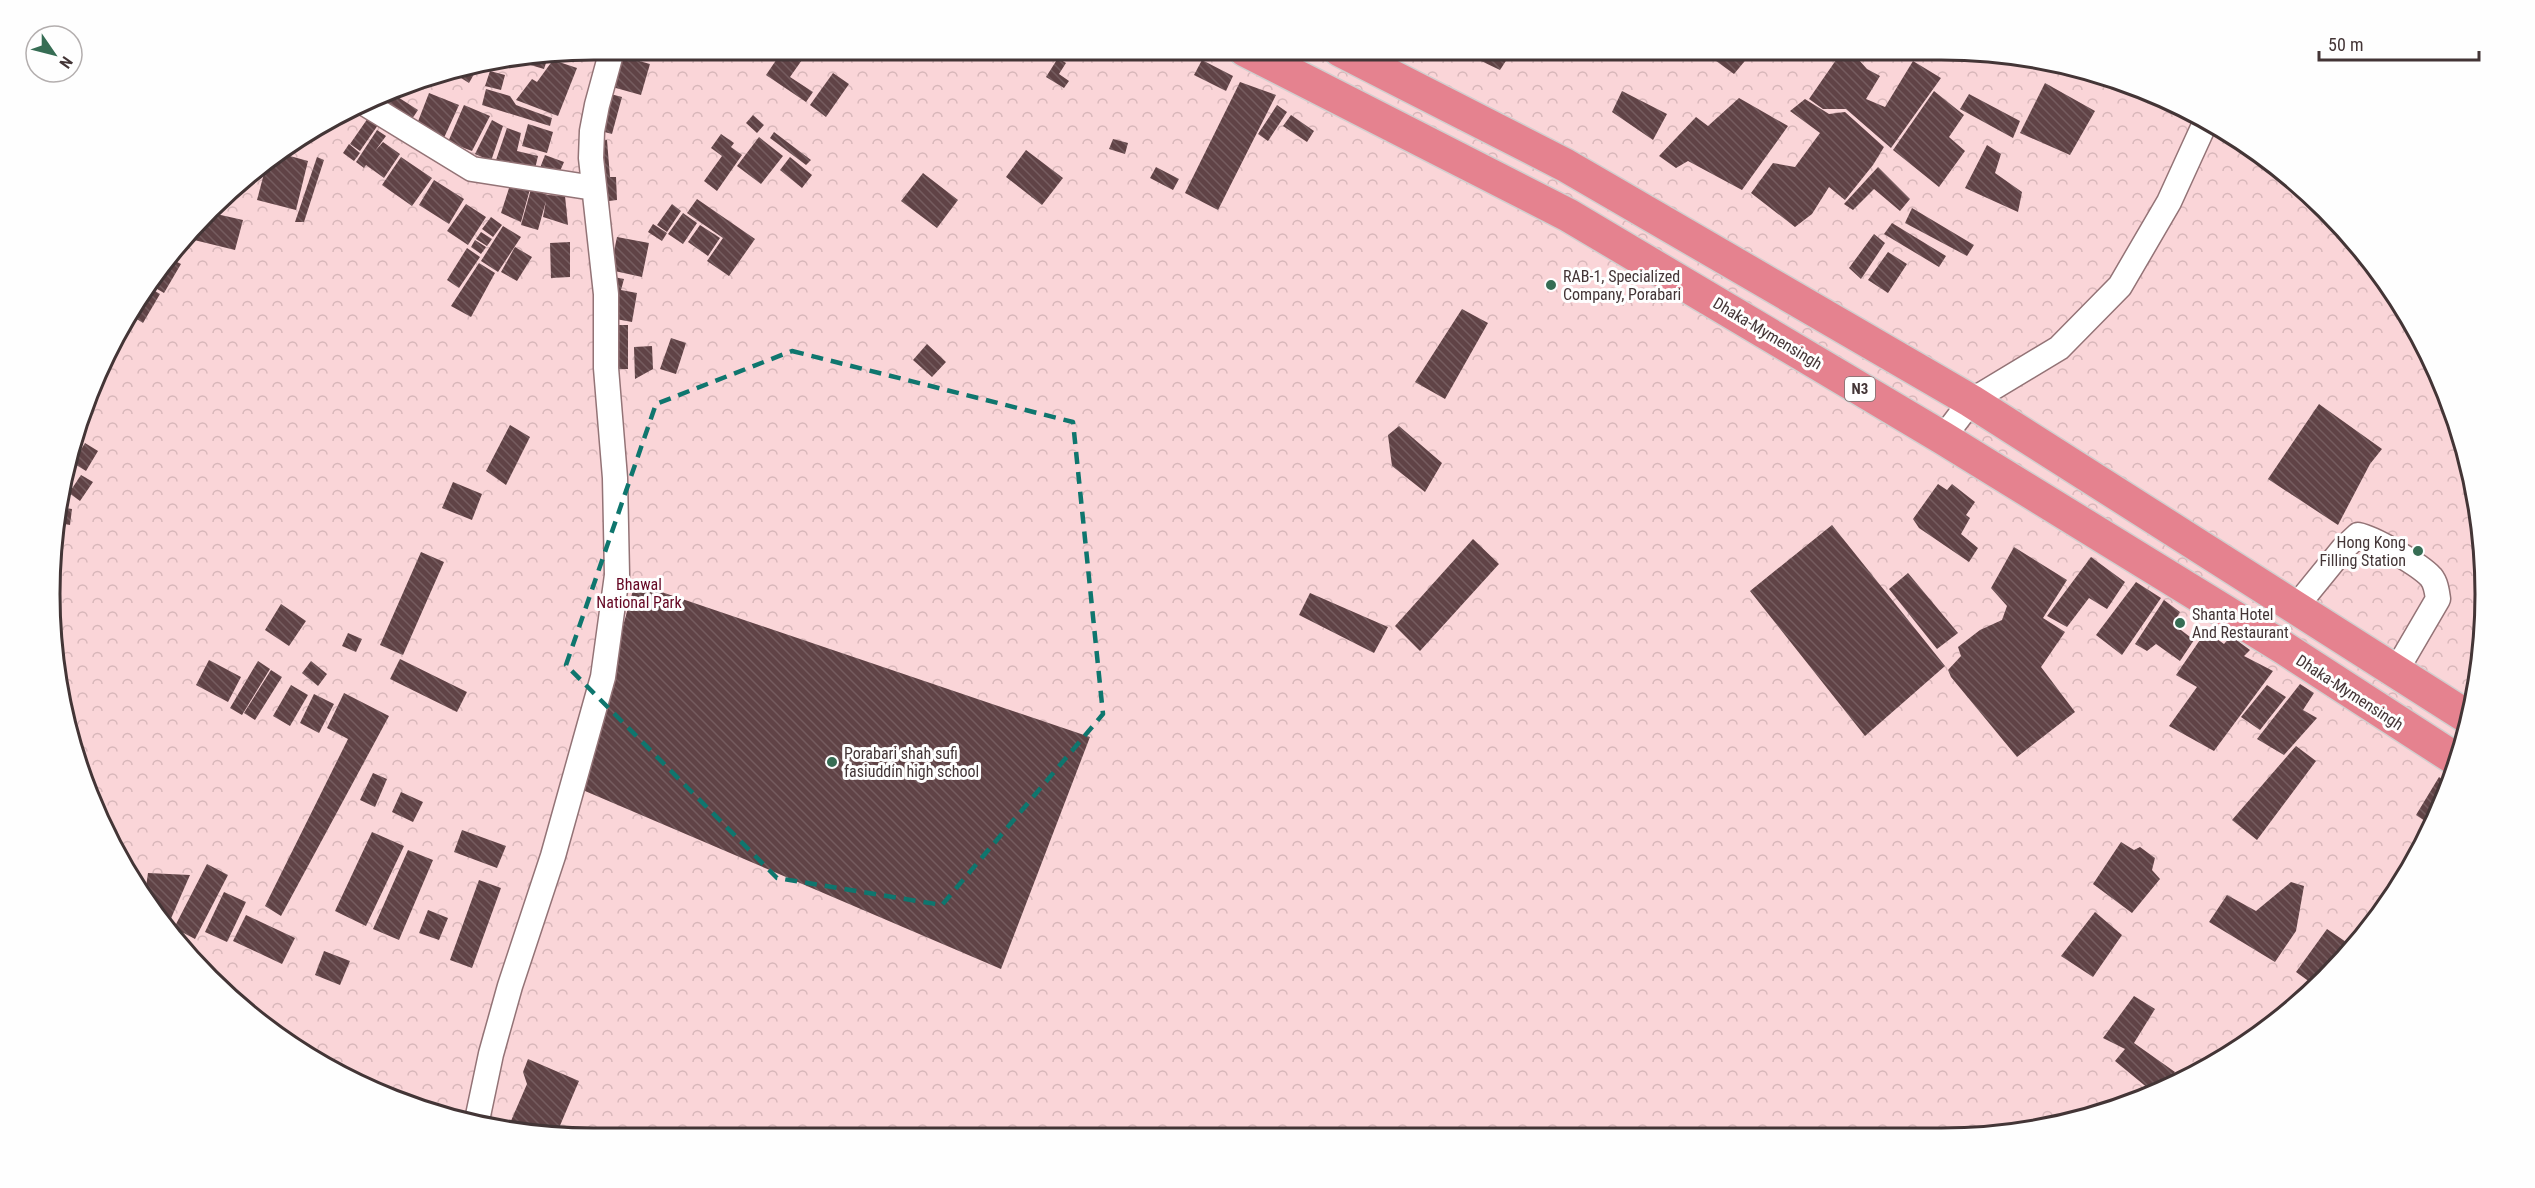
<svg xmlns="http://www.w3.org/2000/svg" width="2535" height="1188" font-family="'Roboto Condensed',sans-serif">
  <defs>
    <pattern id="park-crowns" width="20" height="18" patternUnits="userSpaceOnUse" patternTransform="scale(1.5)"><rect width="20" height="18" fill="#fad5d8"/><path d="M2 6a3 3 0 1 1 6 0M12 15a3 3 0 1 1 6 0" fill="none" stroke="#d8b7ba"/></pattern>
    <pattern id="building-back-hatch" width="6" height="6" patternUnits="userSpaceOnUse" patternTransform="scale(1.5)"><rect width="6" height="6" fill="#604346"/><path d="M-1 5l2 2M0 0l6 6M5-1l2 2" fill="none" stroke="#755c5f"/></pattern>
  </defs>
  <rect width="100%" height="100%" fill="#fcedee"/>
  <!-- park -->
  <path fill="url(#park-crowns)" d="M594,50H1941L2047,60L2149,91L2243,141L2326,209L2394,291L2444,385L2475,487L2485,594L2475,700L2444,802L2373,925L2273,1026L2150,1097L2012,1134L594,1138L487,1128L386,1097L235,1004L122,866L78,769L54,665L60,488L122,322L235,184L322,122L419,79Z"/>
  <!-- building -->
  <path fill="url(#building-back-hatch)" d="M783,50H809L790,77L813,92L806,102L766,75Z
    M1097,50H1109L1105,58L1096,52Z
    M1458,50H1513L1500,70Z
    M1701,50H1754L1734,74Z
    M1843,50H1850L1867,69L1880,76L1866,99L1885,107L1913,61L1941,78L1891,148L1846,109H1823L1809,99Z
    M580,52L577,61L554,56Z
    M614,54L650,64L641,95L605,85Z
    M548,57L544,69L520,62L535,59Z
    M1058,58L1066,63L1059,74L1069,81L1064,88L1046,77Z
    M553,60L577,68L558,116L516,100L532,79L537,82Z
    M1202,60L1233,76L1226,91L1194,75Z
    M477,69L469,83L453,73L470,70Z
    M490,71L505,75L501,90L485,86Z
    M833,73L849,84L826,117L810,105Z
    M1240,82L1276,95L1218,210L1185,193Z
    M2045,83L2095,111L2070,155L2020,133Z
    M486,89L510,96L516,105L552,118L550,126L482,105Z
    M1622,91L1667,114L1653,140L1612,112Z
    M1934,91L1964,115L1949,137L1965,151L1939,187L1893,150Z
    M390,92L418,110L410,122L369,101Z
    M603,92L622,97L612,134L593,129Z
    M429,93L459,105L443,140L417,124Z
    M1969,94L2020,121L2013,138L1960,109Z
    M1739,98L1788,126L1742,190L1688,161L1676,168L1659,156L1696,117L1708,126Z
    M1805,99L1829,114L1845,112L1884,147L1873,165L1845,200L1829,187L1812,214L1795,227L1751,193L1773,163L1795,167L1820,133L1790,111Z
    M464,105L490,116L472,151L448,142Z
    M1277,105L1287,112L1268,141L1258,134Z
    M753,115L764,125L757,133L746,123Z
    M1291,115L1314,131L1307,142L1283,126Z
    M368,118L378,125L360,151L350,144Z
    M492,120L503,126L491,161L475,154Z
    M528,124L553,132L547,153L522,146Z
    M507,128L521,133L517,151L538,156L534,173L495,163Z
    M377,130L386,136L375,151L383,142L400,154L384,178L366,165L364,168L356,162Z
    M774,132L811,160L806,165L770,138Z
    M721,134L734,143L731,147L742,155L717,191L704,181L722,156L711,148Z
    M759,137L783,156L761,184L737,166Z
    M1113,139L1128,143L1125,154L1109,149Z
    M607,140L610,177H616L617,200L609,201L610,219L601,220L596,141Z
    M349,144L360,153L354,161L343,153Z
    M1987,145L2001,154L1995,173L2022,192L2018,212L1965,188Z
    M1026,150L1063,178L1042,205L1006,177Z
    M279,153L308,161L296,210L257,200L267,162Z
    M545,155L564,162L557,178L538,173Z
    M317,157L324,160L304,222H295Z
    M401,157L432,178L412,206L382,185Z
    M790,157L812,175L802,188L780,170Z
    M1156,167L1179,179L1173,190L1150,178Z
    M1878,167L1910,199L1900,211L1874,189L1853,210L1844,204Z
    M923,173L958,200L937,228L901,201Z
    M434,180L464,199L449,224L419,205Z
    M511,182L530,189L521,222L501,213Z
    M531,189L548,195L565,196L568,225L543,217L546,201L538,230L521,225Z
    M697,199L755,239L729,276L707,261L723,238L687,213Z
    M466,204L486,217L468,245L447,231Z
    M672,204L681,211L667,232L657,225Z
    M1912,208L1974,245L1967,256L1905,223Z
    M212,213L243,220L235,250L190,239Z
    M683,213L697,223L683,244L668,234Z
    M491,217L502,225L493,237L482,229Z
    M1892,223L1946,256L1939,267L1884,234Z
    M653,224L667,233L662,241L648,232Z
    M700,225L720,238L708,256L688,242Z
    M503,226L521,237L498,272L481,261Z
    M481,232L492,239L487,246L476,239Z
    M1874,234L1885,243L1861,279L1849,268Z
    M617,237L649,243L642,277L610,270Z
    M475,240L486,247L481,254L471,247Z
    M570,242V277L551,278L550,243Z
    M515,247L532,257L517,281L501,272Z
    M467,248L480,257L459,288L447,280Z
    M1888,252L1907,264L1888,293L1868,280Z
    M173,260L181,264L164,293L152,286Z
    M479,263L495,273L471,317L451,306Z
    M614,277L624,279L621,290L637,293L632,322L605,317Z
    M150,288L160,294L143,323L129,314Z
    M1462,309L1488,323L1445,399L1415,382Z
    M609,325H628V369H609Z
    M671,338L686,343L676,374L660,369Z
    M927,344L946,362L932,377L913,360Z
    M652,346L653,369L635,379L634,347Z
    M2319,404L2382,449L2370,464L2338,525L2268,479Z
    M510,425L530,437L506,485L486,471Z
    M1399,426L1442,463L1425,492L1392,466L1388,435Z
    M85,443L98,451L86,471L73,463Z
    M81,475L93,482L80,501L69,493Z
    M453,482L482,494L472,520L442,508Z
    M1938,484L1947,490L1952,484L1975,502L1966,515L1970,518L1961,534L1978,548L1969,562L1919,528L1913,519Z
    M59,507L72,509L70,525L59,523Z
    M1832,525L1945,666L1865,736L1750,591Z
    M1473,539L1499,564L1420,651L1395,626Z
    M2014,547L2067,580L2043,618L2065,632L2041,667L2075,712L2017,757L1951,677L1948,670L1961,656L1958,647L1980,630L2002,620L2007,606L1991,588Z
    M421,552L444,562L403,655L380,645Z
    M2091,557L2125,582L2107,609L2089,598L2067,627L2047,616Z
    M1908,573L1958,633L1937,649L1889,589Z
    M2136,582L2161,598L2122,655L2096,635Z
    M635,583L1090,737L1001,969L578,788Z
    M1310,593L1388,627L1374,653L1299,615Z
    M2164,600L2180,612L2173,624L2194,640L2180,661L2156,644L2147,651L2135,644Z
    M281,604L306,621L289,646L265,630Z
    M2206,631L2224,644L2231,636L2250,650L2244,656L2273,671L2214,751L2169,726L2197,687L2176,675Z
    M348,633L362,639L356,652L342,646Z
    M400,659L467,692L457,712L390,679Z
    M209,660L241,677L228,702L196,685Z
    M258,661L270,669L242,715L230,708Z
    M311,661L327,674L318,686L302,673Z
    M271,670L282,677L255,720L244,713Z
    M2300,684L2314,693L2303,710L2317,718L2284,755L2257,739Z
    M291,685L308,695L290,726L273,716Z
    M2267,685L2286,697L2260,730L2241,717Z
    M344,693L389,716L281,916L265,906L348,739L327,728Z
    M314,694L334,704L319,733L300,723Z
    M2296,746L2316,761L2257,840L2232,820Z
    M373,773L387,779L375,807L360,800Z
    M2439,777L2449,785L2444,802L2431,825L2416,815Z
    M401,792L423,802L413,822L392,812Z
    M462,830L506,846L497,868L454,852Z
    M372,832L404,846L366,926L335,911Z
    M2121,842L2134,850L2140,847L2155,858L2152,870L2160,879L2132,913L2093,884Z
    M408,850L433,860L399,940L373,929Z
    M207,864L228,875L195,939L174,928Z
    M148,873L190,875L169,923L145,894Z
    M479,880L501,888L472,968L450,960Z
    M2291,882L2304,886L2296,931L2275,962L2209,922L2227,895L2256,911Z
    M224,892L246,902L227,942L205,932Z
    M428,910L448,918L439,940L419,933Z
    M2095,912L2122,935L2093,977L2061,956Z
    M246,915L295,938L282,964L233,941Z
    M2327,929L2352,946L2314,985L2296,972Z
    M324,951L350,961L340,985L315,975Z
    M2134,996L2155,1009L2134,1043L2175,1072L2155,1094L2115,1061L2125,1049L2103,1038Z
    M528,1059L579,1081L556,1135L507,1130L527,1084L523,1072Z"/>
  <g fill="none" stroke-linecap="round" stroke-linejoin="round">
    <!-- minor casing -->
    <g stroke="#937376" stroke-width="27">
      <path id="minor" d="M364,103L472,169L594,188
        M1943,438L1971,401L2059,348L2120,286L2169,202L2206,121
        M2295,608L2343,549L2358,535C2374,538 2420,565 2431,577C2436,583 2437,592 2438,599L2396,671
        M476,1125L491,1054L510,986L553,856L603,677L617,575L615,478L606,368V294L591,158L592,131L597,105L612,50"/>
    </g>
    <!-- highway casing -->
    <g stroke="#d2cfcf" stroke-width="36">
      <path id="highway" d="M1245,50L1568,215L1943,438L2284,648L2457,760
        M1340,50L1565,165L1971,401L2469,718"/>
    </g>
    <!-- minor -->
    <use href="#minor" stroke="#fff" stroke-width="24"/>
    <!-- highway -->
    <use href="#highway" stroke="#e5828f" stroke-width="33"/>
  </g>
  <!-- marked area -->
  <path fill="none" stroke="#0f766e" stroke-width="4.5" stroke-dasharray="12 8" stroke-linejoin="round" d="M792,351L1073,422L1103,714L942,905L777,878L566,665L656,404Z"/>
  <!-- markers -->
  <g fill="#366d54" stroke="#fefefe" stroke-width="2">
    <circle cx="1551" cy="285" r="6"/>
    <circle cx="2418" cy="551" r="6"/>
    <circle cx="2180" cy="623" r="6"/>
    <circle cx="832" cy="762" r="6"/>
  </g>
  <g text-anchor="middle" stroke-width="6" stroke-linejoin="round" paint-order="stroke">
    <!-- shield labels -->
    <rect fill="#fefefe" stroke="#7b7172" stroke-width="1.5" x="1845" y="377" width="30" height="24" rx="4.5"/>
    <g font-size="15" font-weight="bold" fill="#433536">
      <text x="1860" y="394">N3</text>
    </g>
    <!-- poi labels -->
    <g font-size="16" fill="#433536" stroke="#fefefe" text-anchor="start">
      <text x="1563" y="282">RAB-1, Specialized<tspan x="1563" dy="18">Company, Porabari</tspan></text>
      <text x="2406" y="548" text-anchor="end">Hong Kong<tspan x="2406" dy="18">Filling Station</tspan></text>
      <text x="2192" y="620">Shanta Hotel<tspan x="2192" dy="18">And Restaurant</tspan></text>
      <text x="844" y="759">Porabari shah sufi<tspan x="844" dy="18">fasiuddin high school</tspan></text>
    </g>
    <!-- street labels -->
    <g font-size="16" fill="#433536" stroke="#fefefe">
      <text transform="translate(1768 333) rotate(31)" y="6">Dhaka-Mymensingh</text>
      <text transform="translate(2350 692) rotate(33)" y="6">Dhaka-Mymensingh</text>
    </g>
    <!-- park labels -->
    <g font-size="16" fill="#650723" stroke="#fefefe">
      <text x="639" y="590">Bhawal<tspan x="639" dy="18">National Park</tspan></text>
    </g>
  </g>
  <!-- crop -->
  <path d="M0 0H2535V1188H0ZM594 60H1941A534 534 0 0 1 2475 594V594A534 534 0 0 1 1941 1128H594A534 534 0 0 1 60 594V594A534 534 0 0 1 594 60Z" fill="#fefefe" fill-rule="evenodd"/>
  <path fill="none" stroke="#433536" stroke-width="3" d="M594 60H1941A534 534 0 0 1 2475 594V594A534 534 0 0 1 1941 1128H594A534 534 0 0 1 60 594V594A534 534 0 0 1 594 60Z"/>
  <!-- north arrow -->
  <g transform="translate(54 54) rotate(125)"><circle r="28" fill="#fefefe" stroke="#b3aeae" stroke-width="1.5"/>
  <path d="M0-4.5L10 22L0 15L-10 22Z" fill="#366d54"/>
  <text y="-9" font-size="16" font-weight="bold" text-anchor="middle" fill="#433536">N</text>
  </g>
  <!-- scale -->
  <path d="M2319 51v9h160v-9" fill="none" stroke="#433536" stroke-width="3"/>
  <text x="2328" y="51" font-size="18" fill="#433536" stroke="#fefefe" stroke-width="4.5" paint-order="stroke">50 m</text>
</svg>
